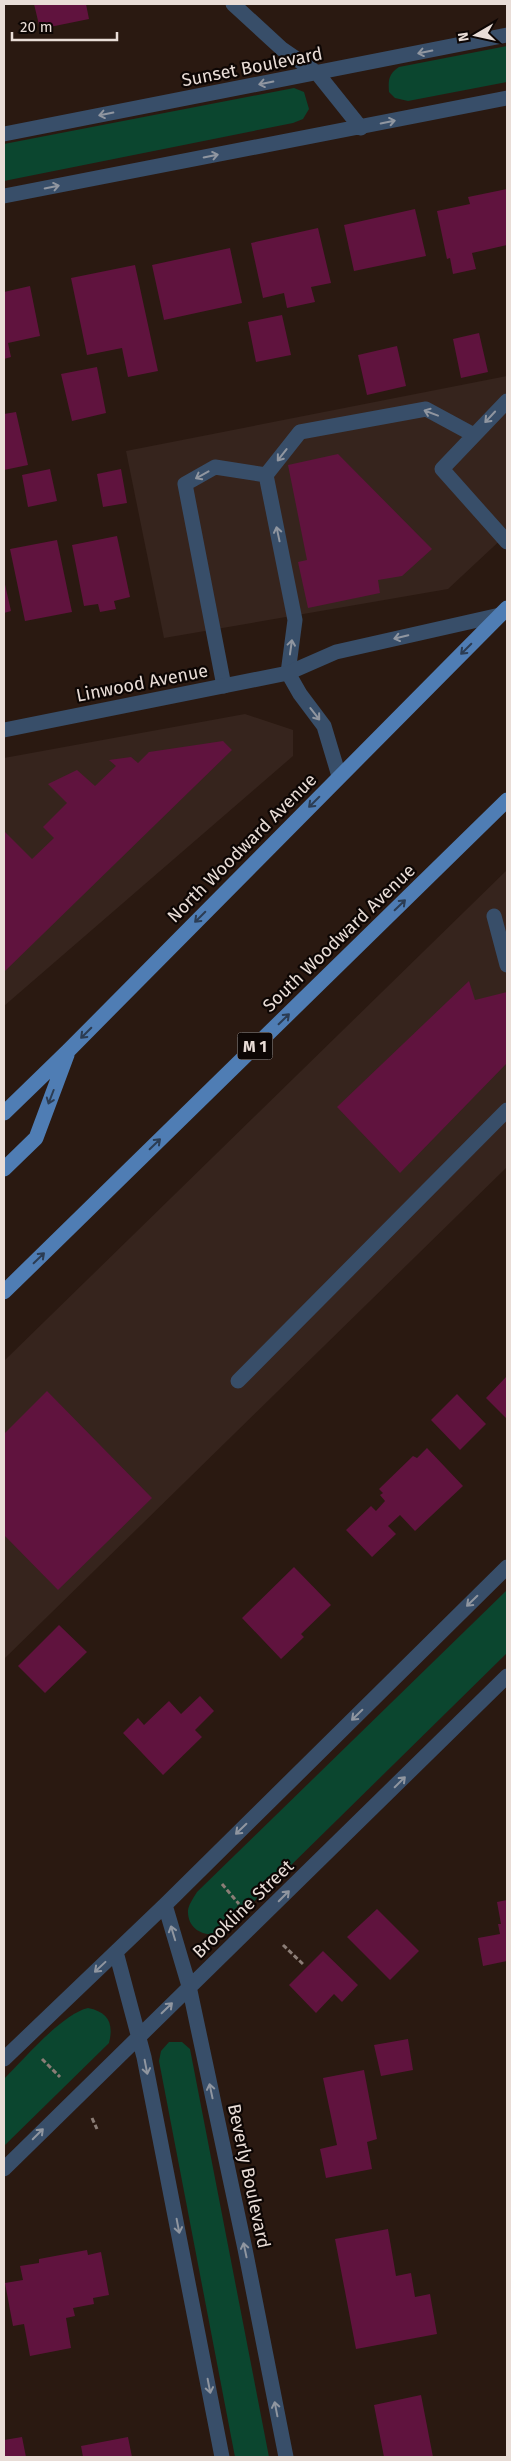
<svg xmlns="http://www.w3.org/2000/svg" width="511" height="2461" font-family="'Fira Sans',sans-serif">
  <rect width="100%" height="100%" fill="#2a1911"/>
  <!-- commercial -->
  <path fill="#36241d" d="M507,376V534L448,589L164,638L126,451Z
    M245,714L293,730V756L4,1006V758Z
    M507,870V1167L4,1659V1361Z"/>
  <!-- green -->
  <path fill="#0b462f" d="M507,46V82L408,101L395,98L389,92C388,79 389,74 399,67Z
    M294,88L304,92L309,109L303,119L293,123L4,181V144Z
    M507,1590V1653L222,1933C205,1938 187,1930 188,1910C189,1904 194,1897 197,1892Z
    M88,2008C108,2012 114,2023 109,2043L4,2146V2079C24,2059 62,2014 88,2008Z
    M169,2042H182L190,2049L269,2457H235L159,2061L161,2051Z"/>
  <!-- building -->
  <path fill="#60133e" d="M34,4H86L89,19L40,29Z
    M507,189V245L472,253L476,269L453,274L450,258L447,259L437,211L470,204L468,197Z
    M415,209L426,256L354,271L344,225Z
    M318,228L331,283L311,287L315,302L287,308L284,293L263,298L251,243Z
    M230,248L242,303L164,320L152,265Z
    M135,265L158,371L128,377L122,348L87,355L71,278Z
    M30,286L40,336L8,343L11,357L4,359V292Z
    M282,315L291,355L256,362L248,322Z
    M479,333L488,372L461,378L453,339Z
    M397,346L406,386L367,395L358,355Z
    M97,367L106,413L72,421L61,374Z
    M16,412L28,465L4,470V414Z
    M338,454L432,549L402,576L378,580L380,593L308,608L298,562L307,560L288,465Z
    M50,469L57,501L28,507L22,475Z
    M121,469L127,503L103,507L97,474Z
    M117,536L130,597L114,601L116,609L100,612L98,604L84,606L72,545Z
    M57,540L72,612L25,621L10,549Z
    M4,580L11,611L4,613Z
    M223,741L232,750L4,972V831L32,859L54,838L43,827L67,803L48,784L77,770L95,786L116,766L109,760L131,757L138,763L149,752Z
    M469,981L475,1000L507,992V1063L400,1173L337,1107Z
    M507,1376V1419L486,1398Z
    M47,1391L152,1498L58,1590L4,1535V1434Z
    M457,1394L486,1424L460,1450L431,1420Z
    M427,1448L463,1486L415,1531L400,1515L388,1526L396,1534L372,1557L346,1530L371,1506L376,1511L385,1501L380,1495L383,1493L379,1489L413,1456L417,1458Z
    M294,1567L331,1605L301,1634L304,1637L281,1659L242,1618Z
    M59,1625L87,1652L45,1693L18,1666Z
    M200,1696L214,1711L195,1730L202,1737L163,1775L123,1733L138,1718L144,1725L169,1701L181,1714Z
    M507,1900V1961L483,1966L478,1938L500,1934L498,1924H501L497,1902Z
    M377,1909L419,1951L390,1980L347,1937Z
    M323,1951L358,1985L342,2002L334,1994L316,2013L289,1985Z
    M408,2039L413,2070L381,2076L374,2045Z
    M364,2070L377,2139L367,2142L372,2169L326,2178L320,2149L337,2145L323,2078Z
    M388,2229L396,2276L411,2273L415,2297L430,2294L437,2334L356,2349L335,2239Z
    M87,2250L88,2255L101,2252L109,2295L93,2298L94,2304L73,2308L75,2316L66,2318L71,2348L30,2356L24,2324L13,2326L5,2283L23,2280L20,2266L39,2263V2259Z
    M421,2395L433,2457H384L374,2405Z
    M22,2437L26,2457H4V2440Z
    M128,2437L132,2457H83L81,2446Z"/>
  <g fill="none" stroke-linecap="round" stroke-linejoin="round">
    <!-- path -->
    <path stroke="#8b7d76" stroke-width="3" stroke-dasharray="5 2.5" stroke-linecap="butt" d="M222,1884L239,1904
      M283,1945L304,1965
      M42,2059L60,2077
      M92,2118L97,2129"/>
    <!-- service -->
    <path stroke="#384e69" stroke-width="15" d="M507,401L442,469L507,542
      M266,475L300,432L426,409L474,435
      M266,475L295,620L288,673
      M224,686L185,484L215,467L266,475
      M494,916L507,965
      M238,1381L507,1110"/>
    <!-- minor -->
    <path stroke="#384e69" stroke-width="15" d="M233,4L282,49L317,73L361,128
      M4,134L507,35
      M4,196L507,98
      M288,673L300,694L324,726L339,776
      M4,730L288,673L336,652L500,615
      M165,1905L189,1986L245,2249L286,2457
      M116,1952L144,2057L222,2457
      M4,2059L165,1905L507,1567
      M4,2169L507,1676"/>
    <!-- primary -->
    <path stroke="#4f7db4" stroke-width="15" d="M4,1113L68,1051L507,608
      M4,1169L36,1138L67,1055
      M4,1292L507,800"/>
  </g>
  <!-- one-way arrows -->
  <defs><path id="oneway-shaft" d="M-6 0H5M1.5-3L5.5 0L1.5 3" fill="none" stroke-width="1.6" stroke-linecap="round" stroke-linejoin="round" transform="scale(1.25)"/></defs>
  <g stroke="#9096a0">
    <use href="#oneway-shaft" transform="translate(425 52) rotate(169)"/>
    <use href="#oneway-shaft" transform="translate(266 83) rotate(169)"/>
    <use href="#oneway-shaft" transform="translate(106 114) rotate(169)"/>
    <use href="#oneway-shaft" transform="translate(388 122) rotate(-12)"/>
    <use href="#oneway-shaft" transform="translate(211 156) rotate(-11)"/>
    <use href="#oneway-shaft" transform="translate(52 187) rotate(-11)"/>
    <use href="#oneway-shaft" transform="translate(431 413) rotate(-159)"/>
    <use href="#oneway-shaft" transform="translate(490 417) rotate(133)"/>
    <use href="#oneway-shaft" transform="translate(282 455) rotate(128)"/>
    <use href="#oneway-shaft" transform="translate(202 475) rotate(151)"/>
    <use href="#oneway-shaft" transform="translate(278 534) rotate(-102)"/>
    <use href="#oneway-shaft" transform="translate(401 637) rotate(167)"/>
    <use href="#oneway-shaft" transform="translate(291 647) rotate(-82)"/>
    <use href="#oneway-shaft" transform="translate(315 714) rotate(52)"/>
    <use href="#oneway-shaft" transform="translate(472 1601) rotate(136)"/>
    <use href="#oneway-shaft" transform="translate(357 1715) rotate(136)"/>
    <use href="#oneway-shaft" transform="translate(400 1782) rotate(-45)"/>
    <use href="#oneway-shaft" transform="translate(241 1829) rotate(136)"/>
    <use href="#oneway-shaft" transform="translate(284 1896) rotate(-45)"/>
    <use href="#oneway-shaft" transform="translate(173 1933) rotate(-107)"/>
    <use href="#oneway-shaft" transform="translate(100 1967) rotate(137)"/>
    <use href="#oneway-shaft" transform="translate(167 2008) rotate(-44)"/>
    <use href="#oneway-shaft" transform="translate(146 2067) rotate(79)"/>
    <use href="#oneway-shaft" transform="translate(211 2091) rotate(-102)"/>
    <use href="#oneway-shaft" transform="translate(38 2134) rotate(-45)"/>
    <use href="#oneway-shaft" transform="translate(178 2226) rotate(79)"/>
    <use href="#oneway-shaft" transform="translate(245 2250) rotate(-102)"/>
    <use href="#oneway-shaft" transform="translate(209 2386) rotate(79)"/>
    <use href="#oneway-shaft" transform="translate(276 2409) rotate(-101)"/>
  </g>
  <g stroke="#2b3c53">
    <use href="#oneway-shaft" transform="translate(466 649) rotate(135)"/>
    <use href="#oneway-shaft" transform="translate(314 802) rotate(135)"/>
    <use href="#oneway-shaft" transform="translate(400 905) rotate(-44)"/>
    <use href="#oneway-shaft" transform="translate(200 917) rotate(135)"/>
    <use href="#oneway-shaft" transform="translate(284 1019) rotate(-44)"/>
    <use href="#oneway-shaft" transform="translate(86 1033) rotate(135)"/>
    <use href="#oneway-shaft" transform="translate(51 1097) rotate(111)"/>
    <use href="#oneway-shaft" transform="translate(155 1144) rotate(-44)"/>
    <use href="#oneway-shaft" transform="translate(39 1258) rotate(-44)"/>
  </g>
  <g text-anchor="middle" stroke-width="4.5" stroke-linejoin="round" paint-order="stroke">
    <!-- shield labels -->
    <rect fill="#0d0604" stroke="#a79c98" stroke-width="1" x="237.5" y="1032.5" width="35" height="27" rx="4"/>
    <g font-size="16" font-weight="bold" fill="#e9ddd7">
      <text x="255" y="1052">M 1</text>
    </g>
    <!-- street labels -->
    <g font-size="18" fill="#e9ddd7" stroke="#0d0604">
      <text transform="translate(252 67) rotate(-11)" y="6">Sunset Boulevard</text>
      <text transform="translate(142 683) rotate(-11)" y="6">Linwood Avenue</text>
      <text transform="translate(242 848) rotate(-45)" y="6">North Woodward Avenue</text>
      <text transform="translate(339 938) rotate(-44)" y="6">South Woodward Avenue</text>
      <text transform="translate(243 1909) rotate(-44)" y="6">Brookline Street</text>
      <text transform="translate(249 2176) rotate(78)" y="6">Beverly Boulevard</text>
    </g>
  </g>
  <!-- border -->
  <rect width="511" height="2461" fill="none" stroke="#e9ddd7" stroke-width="10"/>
  <!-- north arrow -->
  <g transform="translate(476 35) rotate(261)" stroke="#0d0604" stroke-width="4" paint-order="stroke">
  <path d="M0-4L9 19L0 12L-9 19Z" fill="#e9ddd7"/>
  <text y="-8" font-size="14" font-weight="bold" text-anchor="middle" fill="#e9ddd7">N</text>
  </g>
  <!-- scale -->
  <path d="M12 32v8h105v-8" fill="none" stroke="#e9ddd7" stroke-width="2.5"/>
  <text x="20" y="32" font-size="15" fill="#e9ddd7" stroke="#0d0604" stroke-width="4" paint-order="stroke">20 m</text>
</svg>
